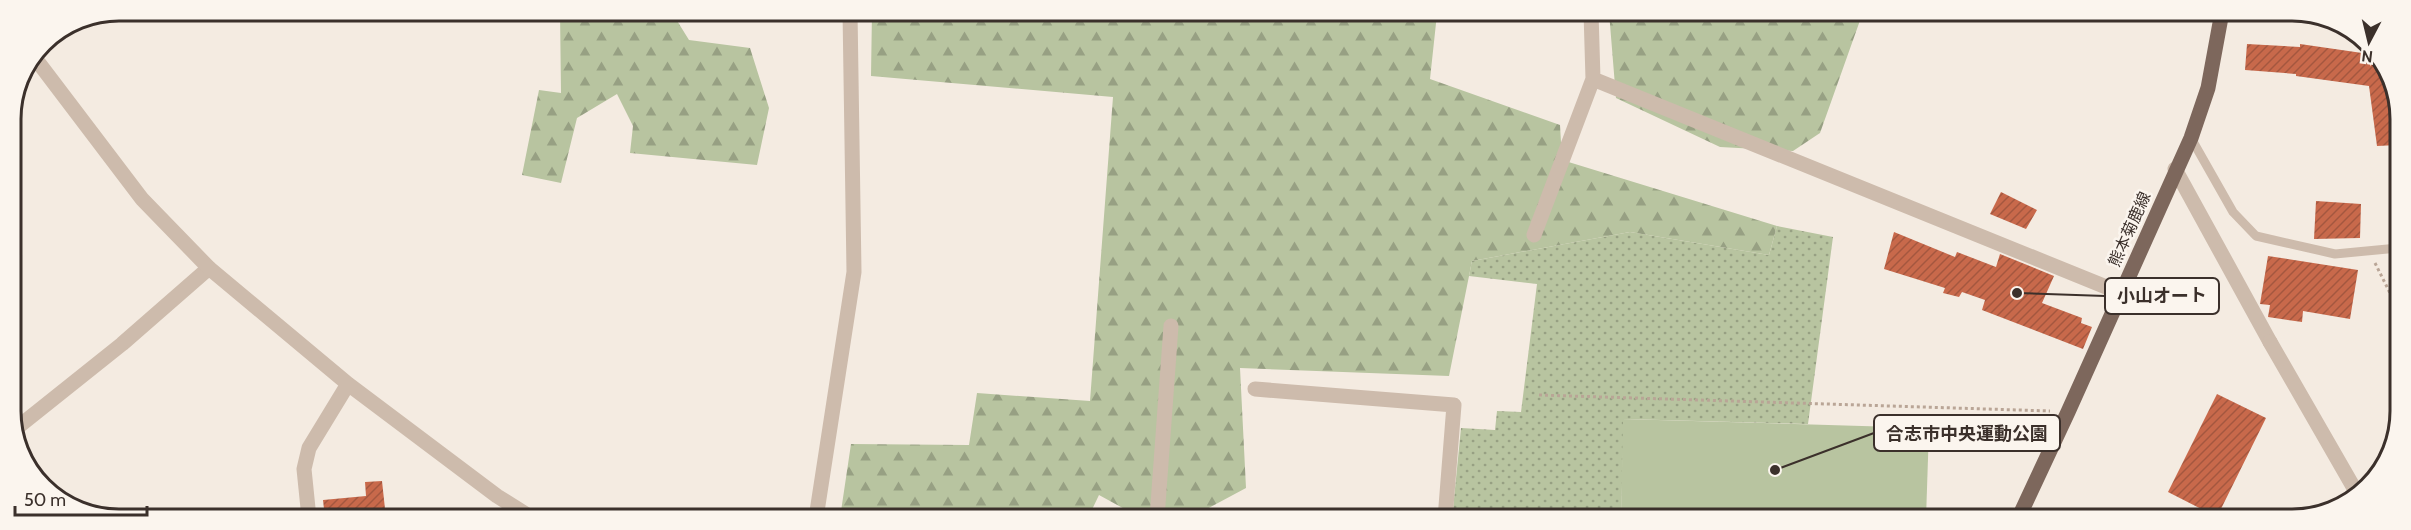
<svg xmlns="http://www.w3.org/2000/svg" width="2411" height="530" font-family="Cabin,'Noto Sans JP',sans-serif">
  <defs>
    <pattern id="grass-dots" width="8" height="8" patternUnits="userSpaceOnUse" patternTransform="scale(1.5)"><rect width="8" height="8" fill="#b8c4a0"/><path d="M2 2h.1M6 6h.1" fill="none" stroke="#97a083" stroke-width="1.8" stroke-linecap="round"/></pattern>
    <pattern id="forest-firs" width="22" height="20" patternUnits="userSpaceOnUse" patternTransform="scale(1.5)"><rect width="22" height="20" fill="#b8c4a0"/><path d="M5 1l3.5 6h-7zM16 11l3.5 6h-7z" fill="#97a083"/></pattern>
    <pattern id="building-hatch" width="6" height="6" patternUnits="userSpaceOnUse" patternTransform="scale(1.5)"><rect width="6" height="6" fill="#c8694b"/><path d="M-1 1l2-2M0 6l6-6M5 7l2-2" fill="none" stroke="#a4573f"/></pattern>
  </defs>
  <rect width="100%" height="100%" fill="#f4ebe1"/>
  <!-- grass -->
  <path fill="url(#grass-dots)" d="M1777,226L1833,237L1808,424L1624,419L1621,519H1452L1461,428L1495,430L1497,411L1521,412L1537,284L1469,276L1472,261L1630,232L1769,255Z"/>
  <!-- forest -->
  <path fill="url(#forest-firs)" d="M560,11H671L689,40L750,48L769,108L757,165L630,153L633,126L617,94L577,118L561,183L522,175L539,90L561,93Z
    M872,11L1489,12L1437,14L1430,79L1560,125L1562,160L1777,226L1769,255L1630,232L1472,261L1449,376L1240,368L1246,488L1190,518H1141L1099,495L1088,518H840L851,444L969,445L977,393L1090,401L1113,97L871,76Z
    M1609,12H1863L1820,133L1793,151L1720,147L1616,98Z"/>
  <!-- pitch -->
  <path fill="#b8c4a0" d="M1623,419L1929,428L1926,519H1621Z"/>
  <!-- building -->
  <path fill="url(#building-hatch)" d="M2247,44L2300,47V44L2376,55L2398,97V145L2377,146L2369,86L2296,76V74L2245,70Z
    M2001,192L2037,210L2026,229L1990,214Z
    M2316,201L2361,204L2360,238L2314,239Z
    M1894,232L1955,257L1957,252L1996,267L2000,254L2054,276L2042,303L2082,318L2081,323L2092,327L2083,349L1982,310L1985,300L1962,292L1959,297L1943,293L1945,288L1884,269Z
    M2268,256L2358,270L2350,319L2303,311L2302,322L2268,317L2270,305L2260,304Z
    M2217,394L2266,418L2217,517L2168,492Z
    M382,481L386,518H325L323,500L366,496L365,482Z"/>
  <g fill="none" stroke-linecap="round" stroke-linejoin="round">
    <!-- path -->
    <path stroke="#b9a596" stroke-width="3" stroke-dasharray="3 3" stroke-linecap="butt" d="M2375,263L2398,309
      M1539,395L2050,411"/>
    <!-- service -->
    <path stroke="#cdbbac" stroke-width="9" d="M2191,138L2233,212L2256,236L2335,254L2398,248"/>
    <!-- minor -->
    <path stroke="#cdbbac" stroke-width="15" d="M1591,12L1593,79L2121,293
      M2175,169L2270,342
      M1534,235L1593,79
      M1255,389L1454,405L1445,519
      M13,431L122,344L209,268
      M816,518L854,272L850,11
      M1157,518L1171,326"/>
    <!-- tertiary -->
    <path stroke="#cdbbac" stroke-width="15" d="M35,58L142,199L209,268L348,384L497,496L532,518
      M2270,342L2358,495
      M309,518L304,469L309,448L348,384"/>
    <!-- primary -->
    <path stroke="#7d675c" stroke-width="15" d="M2018,519L2068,412L2191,138L2208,88L2222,12"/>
  </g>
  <g text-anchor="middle" stroke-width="5" stroke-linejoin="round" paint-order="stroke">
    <!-- street labels -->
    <g font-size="16" fill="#3b302b" stroke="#fbf5ee">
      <text transform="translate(2129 229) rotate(-66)" y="6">熊本菊鹿線</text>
    </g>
  </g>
  <!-- crop -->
  <path d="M0 0H2411V530H0ZM119 21H2292A98 98 0 0 1 2390 119V411A98 98 0 0 1 2292 509H119A98 98 0 0 1 21 411V119A98 98 0 0 1 119 21Z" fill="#fbf5ee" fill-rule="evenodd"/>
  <path fill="none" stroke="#3b302b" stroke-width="3" d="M119 21H2292A98 98 0 0 1 2390 119V411A98 98 0 0 1 2292 509H119A98 98 0 0 1 21 411V119A98 98 0 0 1 119 21Z"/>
  <!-- callouts -->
  <path fill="none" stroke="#3b302b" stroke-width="2" d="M2017 293L2105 296M1775 470L1874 433"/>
  <g fill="#3b302b" stroke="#fbf5ee" stroke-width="2">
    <circle cx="2017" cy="293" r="6"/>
    <circle cx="1775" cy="470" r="6"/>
  </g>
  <g fill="#fbf5ee" stroke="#3b302b" stroke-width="2">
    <rect x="2105" y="278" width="114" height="36" rx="6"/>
    <rect x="1874" y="415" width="186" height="36" rx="6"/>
  </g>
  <g font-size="18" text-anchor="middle" font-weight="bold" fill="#3b302b">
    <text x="2162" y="302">小山オート</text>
    <text x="1967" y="440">合志市中央運動公園</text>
  </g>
  <!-- north arrow -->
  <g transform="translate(2369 42) rotate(187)" stroke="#fbf5ee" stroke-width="4.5" paint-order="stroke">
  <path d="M0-4.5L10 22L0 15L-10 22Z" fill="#3b302b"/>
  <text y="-9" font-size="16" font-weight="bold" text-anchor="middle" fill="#3b302b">N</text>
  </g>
  <!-- scale -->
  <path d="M15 506v9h132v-9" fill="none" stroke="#3b302b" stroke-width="3"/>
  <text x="24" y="506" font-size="18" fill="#3b302b" stroke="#fbf5ee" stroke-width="4.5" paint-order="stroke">50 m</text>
</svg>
